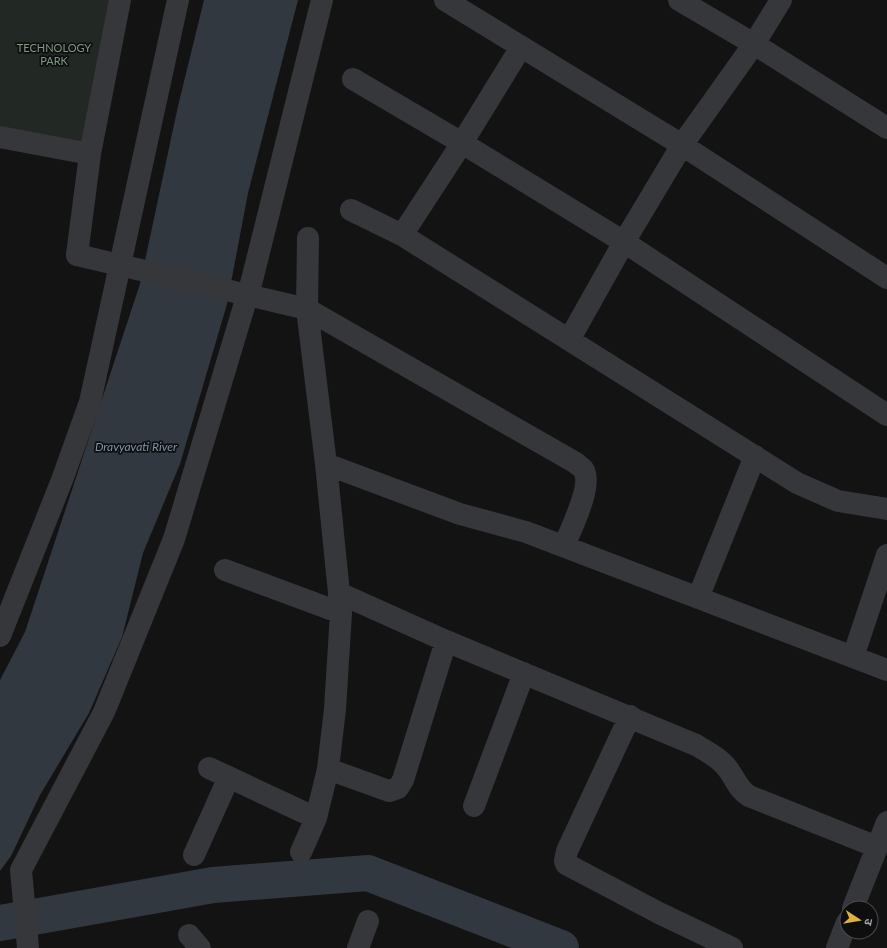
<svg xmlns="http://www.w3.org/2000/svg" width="887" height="948" font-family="Lato,'Noto Sans Devanagari',sans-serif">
  <rect width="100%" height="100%" fill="#131314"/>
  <!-- green -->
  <path fill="#222823" d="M0,0H120L90,154L0,136Z"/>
  <!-- water -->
  <path fill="#32383f" d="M204,0H298L248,193L227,304L180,464L143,553L122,637L89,713L40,795L11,856L0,871V680L25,632L140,284L178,106Z"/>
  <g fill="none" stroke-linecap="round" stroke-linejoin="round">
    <!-- river -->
    <path stroke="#32383f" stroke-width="36" d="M0,923L213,885L368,873L561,948"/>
    <!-- minor -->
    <path stroke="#36373b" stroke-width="22" d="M445,0L682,145L887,278
      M679,0L754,44L887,128
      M353,79L462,143L624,242L887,415
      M0,137L90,154
      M351,210L402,235L797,483L838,501L887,509
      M402,235L462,143L521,47
      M77,255L90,154L120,0
      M307,309L576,463C578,465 581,467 583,469C594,484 570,531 564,546
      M569,340L624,242L682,145L754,44L781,0
      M326,464L460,514L526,532L887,670
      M225,570L341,613
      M339,593L446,641L696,745C709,753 722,759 730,772C737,782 739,790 749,796L877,847
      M698,598L755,456
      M0,636L62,480L90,402L178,0
      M853,657L887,555
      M630,716L567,851L565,861L566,864L659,913L732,948
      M209,768L316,818
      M328,769L389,791L398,788L403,780L446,641
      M474,806L524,673
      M301,852L316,818L328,769L335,709L341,613L326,464L307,309L308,238
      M194,855L229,777
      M853,908L887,822
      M189,935L200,948
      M28,948L21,870L104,712L174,539L252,280L322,0
      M358,948L368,921
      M837,948L847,922"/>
    <!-- minor-bridge -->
    <path stroke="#36373b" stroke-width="22" d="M77,255L307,309"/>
  </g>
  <g text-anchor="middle" stroke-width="3.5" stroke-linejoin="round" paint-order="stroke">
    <!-- park labels -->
    <g font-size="11" fill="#7f9c82" stroke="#0e0e0f">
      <text x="54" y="52">TECHNOLOGY<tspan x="54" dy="13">PARK</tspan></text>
    </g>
    <!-- water labels -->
    <g font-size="12" font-style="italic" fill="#8094ab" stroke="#0e0e0f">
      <text x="136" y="451">Dravyavati River</text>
    </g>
  </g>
  <!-- north arrow -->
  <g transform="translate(859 920) rotate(102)"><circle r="19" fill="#0e0e0f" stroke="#4b4c51"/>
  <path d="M0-3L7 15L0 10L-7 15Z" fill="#ddb242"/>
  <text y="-6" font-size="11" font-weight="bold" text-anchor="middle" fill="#a6a9b3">उ</text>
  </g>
</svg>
